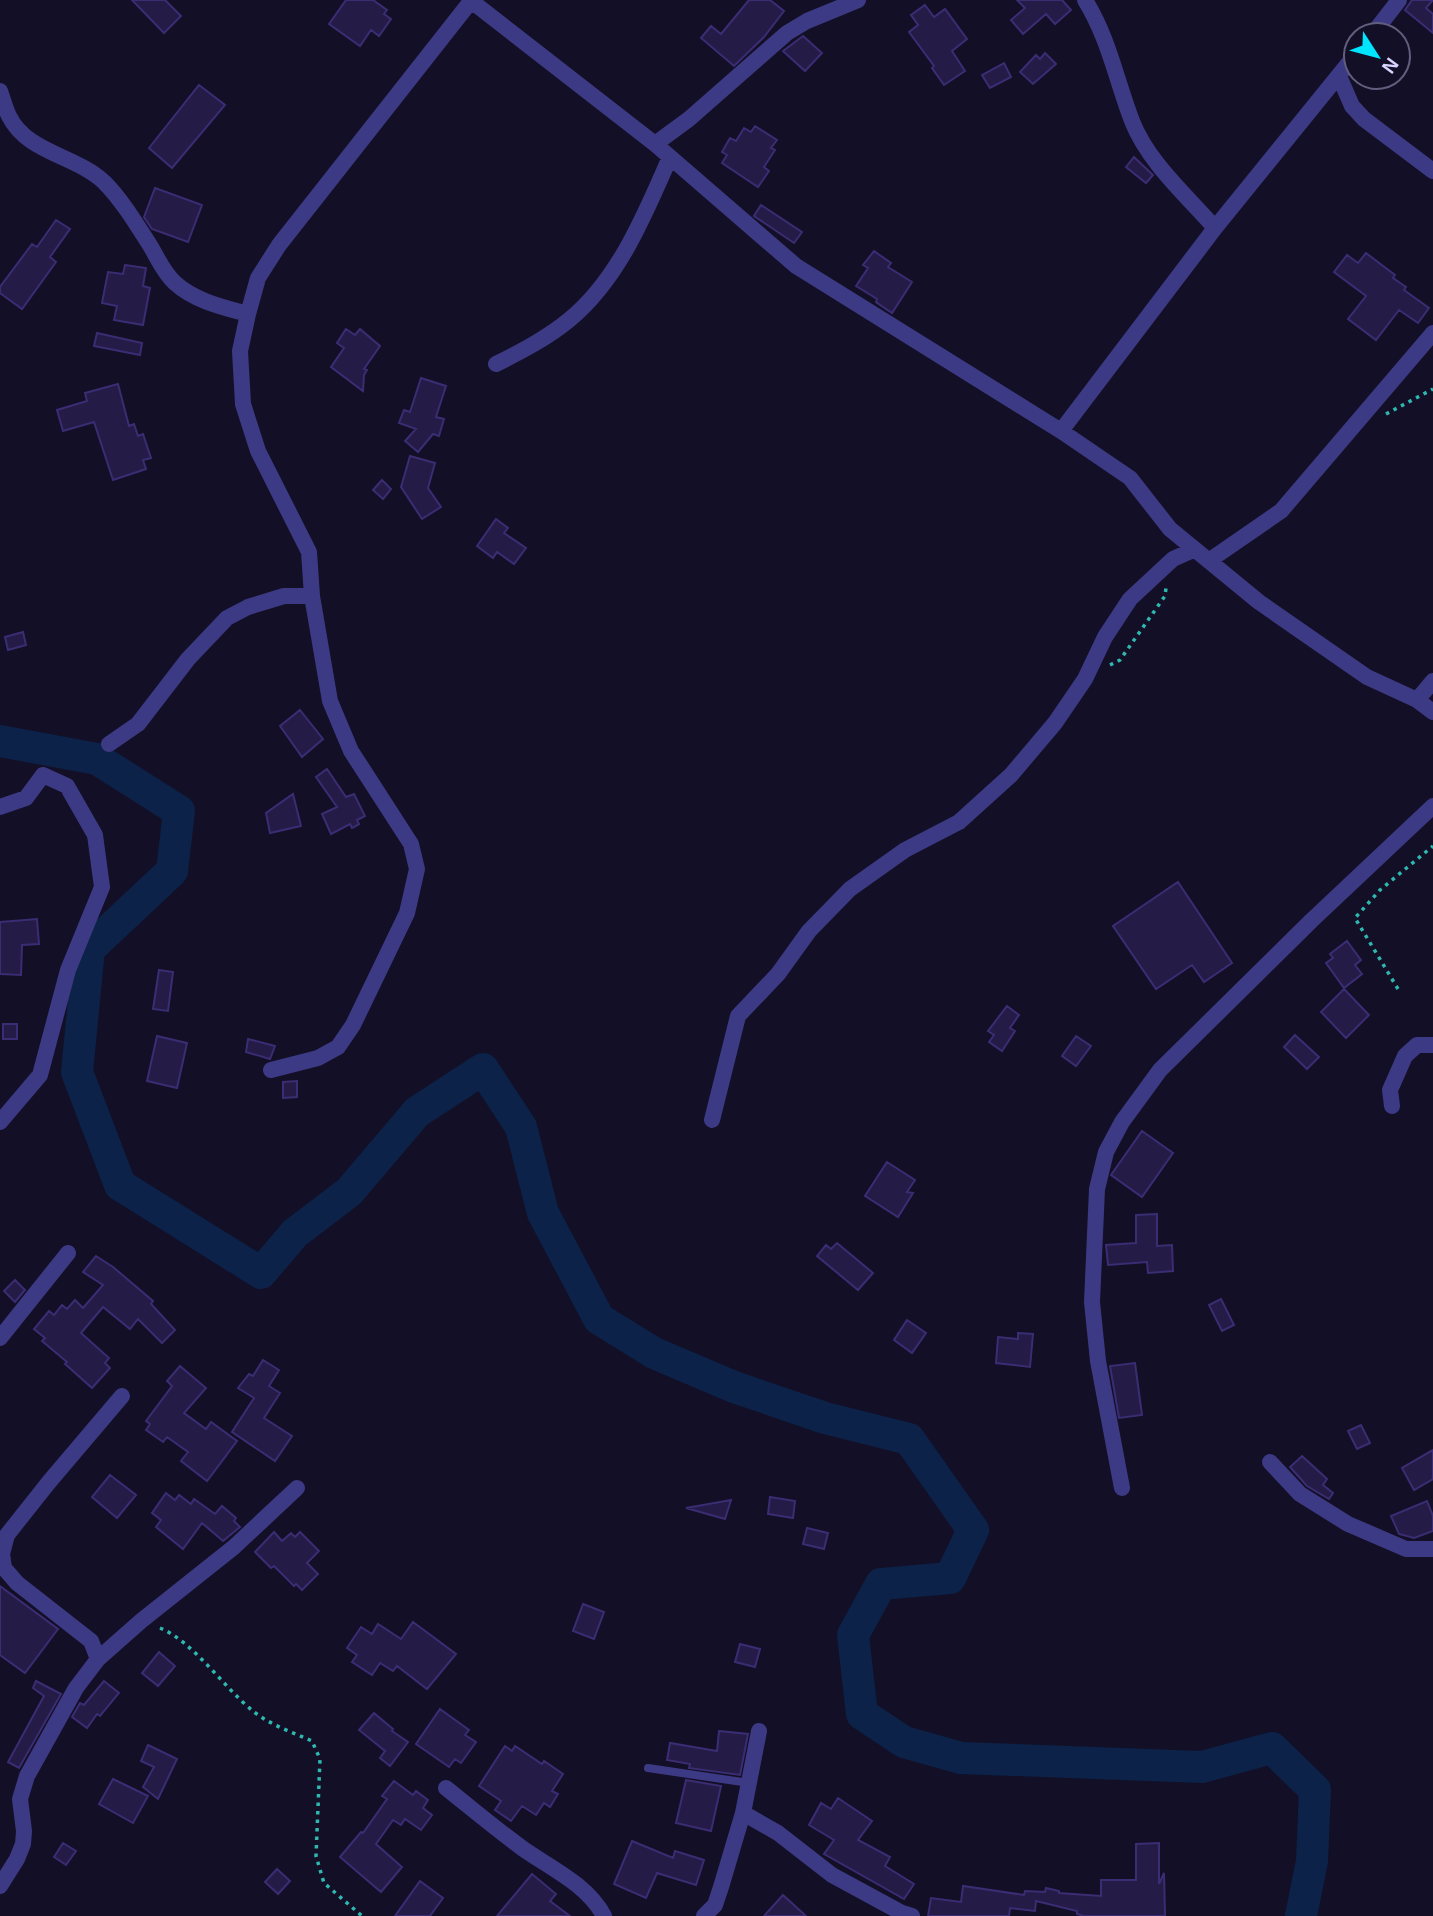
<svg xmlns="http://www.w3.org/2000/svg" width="1433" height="1916" font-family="Helvetica,sans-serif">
  <rect width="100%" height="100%" fill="#130f26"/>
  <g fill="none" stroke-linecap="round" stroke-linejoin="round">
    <!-- river -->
    <path stroke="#0c2248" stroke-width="32" d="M0,741L97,759L179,811L172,871L89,949L77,1072L120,1185L261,1273L295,1233L349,1192L417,1112L483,1069L521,1127L543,1213L599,1319L654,1353L734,1387L825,1418L909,1439L973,1530L950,1578L881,1584L853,1635L862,1714L904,1742L961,1758L1202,1767L1272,1748L1315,1790L1312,1861L1301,1916"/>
  </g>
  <!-- building -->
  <path fill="#241b47" stroke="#3b2d73" stroke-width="2" d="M132,0H165L181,16L164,33Z
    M346,0H373L387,10L384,14L391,19L379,36L371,30L360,46L329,24Z
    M749,0H770L784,11L764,37L734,66L701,38L711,26L721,34Z
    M1017,0H1062L1071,10L1055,24L1046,14L1023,34L1011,20L1025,8Z
    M1412,0H1433L1426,8L1433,14V33L1405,10Z
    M925,5L934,17L945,9L967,39L952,51L965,71L944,85L932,68L934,66L909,32L918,25L911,15Z
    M803,36L822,53L805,71L783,51Z
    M1045,53L1056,64L1033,84L1020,72L1036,55L1040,59Z
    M1004,63L1011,77L990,88L982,75Z
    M199,85L225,105L172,168L149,148Z
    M755,126L777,140L771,148L775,150L764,167L769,171L758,187L722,163L727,155L722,152L730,138L736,141L744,128L751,132Z
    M1134,157L1153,175L1146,183L1126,167Z
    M155,188L202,205L188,242L152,229L144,217Z
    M761,205L802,232L794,243L754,216Z
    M56,220L70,229L50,257L56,262L22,309L0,293V287L32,244L37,247Z
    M874,251L891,263L888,267L912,282L892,313L876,302L877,299L856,286L868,268L863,265Z
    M1366,253L1395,275L1393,278L1406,287L1404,290L1429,308L1418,323L1399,310L1376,340L1348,319L1366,296L1334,272L1347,255L1358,263Z
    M125,265L146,268L143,286L150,288L143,325L114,320L117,306L102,303L108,272L123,274Z
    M346,329L355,335L360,329L380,346L364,369L367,370L364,375L363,391L331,367L344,348L337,343Z
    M97,333L142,343L140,355L94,346Z
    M421,378L446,386L436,417L444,419L439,436L433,434L418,452L405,441L416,429L399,423L404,410L410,412Z
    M118,384L129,426L134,424L138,436L143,434L151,458L143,460L146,469L113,480L94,422L63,431L57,410L87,401L85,393Z
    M410,456L435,463L428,488L441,507L422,519L401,487Z
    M382,480L391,489L383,499L373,490Z
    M496,519L508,528L504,533L526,548L514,564L497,552L493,558L477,546Z
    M23,632L26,645L8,650L5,637Z
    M300,710L323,739L302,757L280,726Z
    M327,769L346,797L354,794L365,816L357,820L359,824L352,828L350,824L331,834L322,814L337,807L316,777Z
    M293,794L301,826L270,833L266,813Z
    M1178,882L1232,963L1204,982L1192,965L1156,989L1113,926Z
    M37,919L39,944L22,945L21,975L0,974V922Z
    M1347,941L1361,960L1355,965L1362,974L1344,988L1326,963L1333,958L1330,954Z
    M159,970L173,972L168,1011L153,1009Z
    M1344,989L1369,1015L1346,1038L1321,1012Z
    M1007,1006L1019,1015L1010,1028L1015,1031L1002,1051L989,1042L994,1035L988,1031Z
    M3,1024H17V1039H3Z
    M1295,1035L1319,1057L1307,1069L1284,1047Z
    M157,1036L187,1043L177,1088L147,1081Z
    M1076,1036L1091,1046L1076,1066L1062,1056Z
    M248,1039L275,1046L270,1059L246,1052Z
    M297,1081V1097L283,1098V1082Z
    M1142,1131L1173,1153L1142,1197L1111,1175Z
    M887,1162L915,1180L907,1192L913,1193L898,1217L865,1196Z
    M1157,1214V1246L1172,1245L1173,1271L1148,1273L1147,1262L1108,1265L1106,1245L1136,1243V1215Z
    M837,1243L873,1273L858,1290L817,1256L826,1245L831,1249Z
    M96,1256L113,1267L153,1301L151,1304L175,1330L162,1343L138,1319L130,1329L103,1307L81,1333L109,1358L105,1363L110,1368L92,1388L65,1364L67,1362L42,1341L45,1338L34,1329L49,1311L54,1315L62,1305L67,1309L75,1300L83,1308L103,1285L83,1272Z
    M15,1280L25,1290L15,1302L4,1291Z
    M1221,1299L1234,1325L1222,1331L1209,1305Z
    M907,1320L926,1333L912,1353L894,1340Z
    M1018,1333L1033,1334L1030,1367L996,1363L998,1337L1018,1339Z
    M263,1360L279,1370L269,1386L280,1393L264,1418L292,1436L275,1461L232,1432L254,1398L238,1388L249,1374L253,1376Z
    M1135,1363L1142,1415L1119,1418L1110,1366Z
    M180,1366L206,1388L184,1413L206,1429L211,1422L237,1441L207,1481L181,1461L188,1452L167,1437L163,1442L146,1430L150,1424L146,1421L172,1386L167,1381Z
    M1361,1425L1370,1443L1357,1449L1348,1431Z
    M1433,1450V1479L1414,1490L1402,1468Z
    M1302,1456L1327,1479L1323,1485L1333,1493L1329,1499L1307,1486L1290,1467Z
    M110,1475L136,1495L117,1518L92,1497Z
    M166,1493L175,1500L179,1495L191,1504L194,1499L215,1514L222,1506L236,1518L234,1521L240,1527L223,1541L202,1523L183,1549L156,1527L161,1520L152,1513Z
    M770,1497L795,1501L793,1518L768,1514Z
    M731,1500L725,1519L686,1508Z
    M1427,1501L1433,1516V1531L1414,1538L1399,1534L1391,1516Z
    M807,1528L828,1533L824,1549L803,1544Z
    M274,1532L282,1541L291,1533L295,1537L300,1532L319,1551L307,1563L318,1574L302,1590L296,1584L294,1586L274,1566L271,1568L255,1552Z
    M0,1586L58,1629L25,1673L0,1655Z
    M583,1604L604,1612L594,1639L573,1631Z
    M413,1622L456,1654L427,1689L397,1666L393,1671L380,1663L372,1675L352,1662L357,1655L347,1648L361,1627L372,1634L378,1624L401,1639Z
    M740,1644L760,1649L755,1667L735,1662Z
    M159,1652L175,1666L158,1686L142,1673Z
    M36,1681L61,1694L19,1768L8,1762L44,1696L33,1688Z
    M104,1681L119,1693L100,1716L97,1714L87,1728L72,1717L80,1703L84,1705Z
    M440,1709L469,1730L465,1735L476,1742L461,1763L455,1759L449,1767L416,1744Z
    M374,1713L393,1729L392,1731L408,1742L390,1766L380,1758L385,1751L359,1730Z
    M719,1731L748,1734L740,1775L689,1768L690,1764L667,1760L670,1743L717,1751Z
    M148,1745L177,1759L158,1799L143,1787L154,1767L141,1761Z
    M505,1746L512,1751L515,1746L542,1764L544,1761L563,1774L552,1791L558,1794L550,1807L544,1803L536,1815L522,1806L511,1821L495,1810L501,1801L479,1786Z
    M113,1779L148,1796L133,1823L99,1804Z
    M686,1780L721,1786L711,1831L676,1823Z
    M394,1781L413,1795L416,1791L428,1800L423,1808L432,1815L421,1830L405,1819L401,1825L393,1820L376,1844L402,1867L381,1892L340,1857L361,1832L363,1833L387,1799L382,1796Z
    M838,1798L872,1821L858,1840L890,1857L885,1866L914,1884L904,1899L824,1854L834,1840L809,1825L821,1803L831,1809Z
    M632,1841L673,1858L675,1851L704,1860L696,1885L657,1873L646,1898L614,1884Z
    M63,1843L76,1851L66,1865L54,1857Z
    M1159,1843V1884L1164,1873L1165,1916H1084L1077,1914V1911L1036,1901L1035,1911L1010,1908L1009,1916H928L931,1898L961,1902L963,1886L1024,1895L1025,1891L1045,1892L1046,1888L1059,1891V1893L1101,1896V1880H1136V1844Z
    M277,1869L290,1881L278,1894L265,1882Z
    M532,1874L556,1894L550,1901L570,1916H497Z
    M420,1881L443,1898L430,1916H395Z
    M783,1895L806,1916H764Z"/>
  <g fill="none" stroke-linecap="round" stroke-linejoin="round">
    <!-- path -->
    <path stroke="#2fb8b0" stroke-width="3.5" stroke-dasharray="3.5 5" stroke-linecap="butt" d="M1386,414L1433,389
      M1110,665L1120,660L1165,596L1166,588
      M1398,989L1355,918L1380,890L1433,846
      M160,1628C194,1642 224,1688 253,1711C270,1725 292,1732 312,1741L320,1759L316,1856L324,1883L362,1916"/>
    <!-- service -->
    <path stroke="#3d3a85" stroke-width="8" d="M648,1768L749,1783"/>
    <!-- minor -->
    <path stroke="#3d3a85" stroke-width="16" d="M470,0L655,144L796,266L1061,431L1130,478L1170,529L1259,602L1367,677L1417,700L1433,712
      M1085,0C1109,39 1116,79 1132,121C1148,162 1186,195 1215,228
      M1372,35L1399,0
      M1339,76L1352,106L1364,119L1433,171
      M0,91C3,99 5,108 9,116C27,153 75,155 104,182C122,200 137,225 151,247C158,259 164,273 175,283C195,301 222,307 248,314
      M655,144L689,119L787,33L807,21L858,0
      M496,364C522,351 547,338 569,320C619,279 645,214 670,157
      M1061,431L1215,228L1356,54
      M1210,560L1281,511L1433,333
      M1417,700L1433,681
      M109,744L138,724L188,659L227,618L248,607L284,596H312
      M0,807L26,798L43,775L67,786L95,835L102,887L68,970L40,1075L0,1122
      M271,1070L318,1058L338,1047L353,1025L407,913L417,869L411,844L351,751L330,701L312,596L309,552L258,451L243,404L240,351L248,314L258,278L279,245L471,1
      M1392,1106L1390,1090L1405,1056L1417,1045H1433
      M712,1120L738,1016L778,974L809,931L850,889L905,850L959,822L1011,775L1055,723L1085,679L1105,637L1130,599L1173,559L1193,550
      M0,1338L68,1253
      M1270,1462L1300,1494L1348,1524L1406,1549H1433
      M1122,1488L1098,1361L1092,1302L1097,1189L1106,1152L1122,1122L1160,1070L1311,921L1433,806
      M98,1659L91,1641L17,1583L4,1568L2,1554L7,1535L49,1482L122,1396
      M446,1788C471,1808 496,1829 522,1848C550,1868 587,1884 604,1916
      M743,1813L778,1833L832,1875L902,1913L912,1916
      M0,1886L17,1859L23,1844L24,1831L20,1799L27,1776L76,1688L98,1659L141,1621L234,1547L297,1488
      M704,1916L715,1905L721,1887L743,1813L759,1731"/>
  </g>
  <!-- north arrow -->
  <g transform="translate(1377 56) rotate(126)"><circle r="33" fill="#130f26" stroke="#625e7d" stroke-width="2"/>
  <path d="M0-5L12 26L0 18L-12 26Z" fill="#00e5ff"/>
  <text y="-10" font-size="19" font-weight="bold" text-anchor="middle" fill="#d9d4ff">N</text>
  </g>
</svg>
